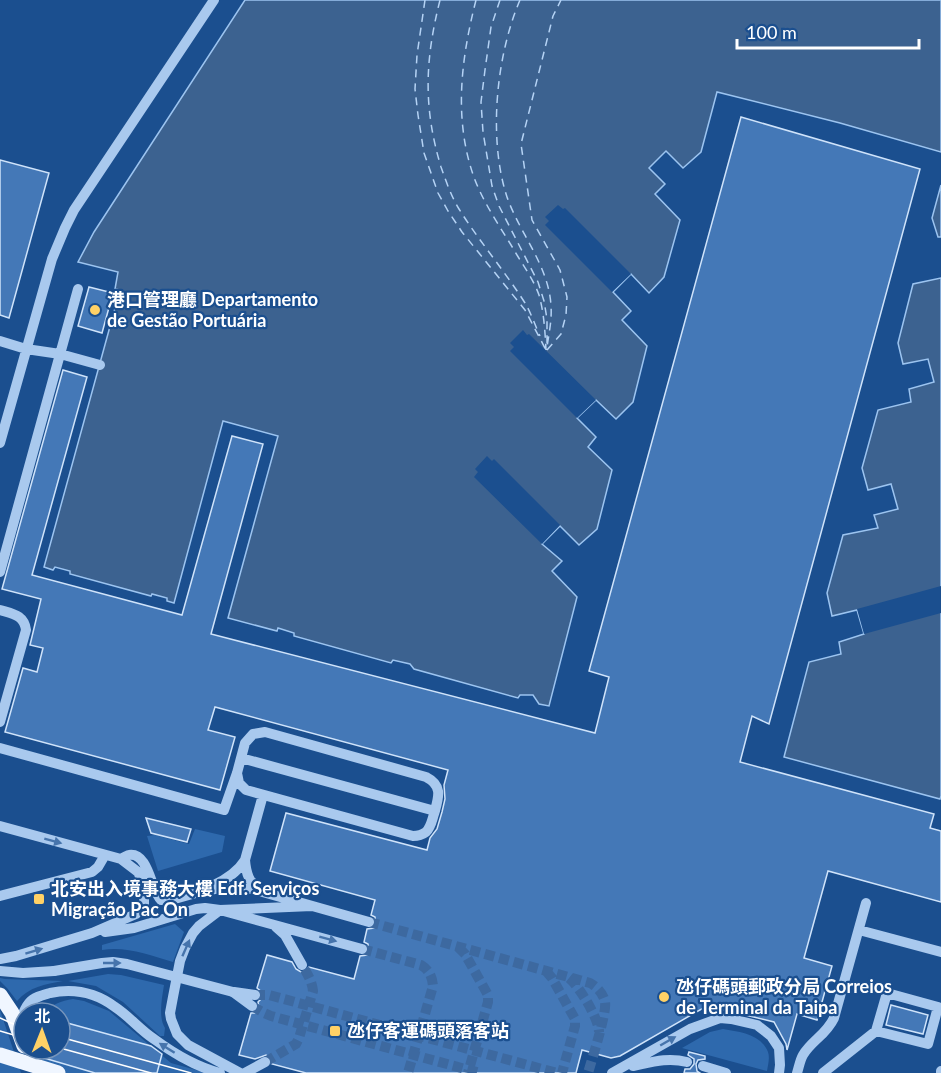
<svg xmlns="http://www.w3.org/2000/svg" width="941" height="1073" font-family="Lato,'Noto Sans SC',sans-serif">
  <rect width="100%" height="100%" fill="#1b4f8f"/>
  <!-- green -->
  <path fill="#2e69ad" d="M195,829L225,836L222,852L158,871L147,836L155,835L189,844Z
    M175,924L184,932L173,962C149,955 126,946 102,950V945Z
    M108,974L121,975L164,985C162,998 158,1017 165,1028L164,1036H160L123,1002L96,986L68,981Z
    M0,978L5,979L63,981C45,984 29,987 17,1001L7,988L0,981Z
    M73,999L84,1001L109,1011L171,1063L207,1073H56L46,1070L40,1049H60V1013H44C52,1004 61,1001 73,999Z
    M0,1010L21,1073H0Z
    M723,1029C740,1032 761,1034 768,1052C770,1058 768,1065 767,1071L682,1048L710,1032Z"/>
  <!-- water -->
  <path fill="#3c6290" stroke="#9cc4f0" stroke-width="1.5" d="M245,0H941V152L840,123L717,92L701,152L683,168L666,151L649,168L665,184L655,194L680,220L664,277L649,293L631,274L613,292L631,311L622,320L647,346L633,402L616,419L596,400L577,418L596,437L588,447L612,470L597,529L579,545L560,526L542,544L562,561L552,571L577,597L549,706L539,704L533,695H520L518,698L414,669L410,664L393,660L391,663L294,636V633L278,628L277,631L228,618L278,436L223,421L174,603L167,601V598L152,594L151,596L70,574V571L55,567L53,570L44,567L120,290L115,289L118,272L78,262L94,232Z
    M941,185V237H938L932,218Z
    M941,278V796L940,799L784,757L809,662L841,654L839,642L864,634L857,610L832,616L827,593L843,535L878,528L874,515L898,509L891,484L868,490L862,468L878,410L911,402L909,389L934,382L928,359L903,364L898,343L913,284Z"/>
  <!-- pier -->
  <path fill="#1b4f8f" d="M558,205L563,209L565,208L631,274L612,292L545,225L549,221L545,217Z
    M523,330L527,335L529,334L596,400L577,418L510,351L514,347L510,343Z
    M487,456L492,461L494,459L560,525L542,544L474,477L478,472L475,469Z
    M941,586V613L864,634L857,609Z"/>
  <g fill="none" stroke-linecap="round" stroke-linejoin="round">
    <!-- ferry -->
    <path stroke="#b5d3f5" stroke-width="1.5" stroke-dasharray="8 6" stroke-linecap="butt" d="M425,0L417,55L415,89L418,115L424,153L438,193L448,211L462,232L525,310L546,350
      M440,0C425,60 423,107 441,167C446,181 451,196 459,209C479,241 504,270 525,303C531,313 535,325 540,336
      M476,0C461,59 453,121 475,180C485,206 503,231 517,255C525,268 534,281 539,295C544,313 545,331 546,350
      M500,0L491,27L485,70L481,102L483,132L492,186L499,206L538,282L544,301L547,319V344
      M520,0C496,56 488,139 507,197C520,234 549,266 551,306C552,320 549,333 547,347
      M547,350L561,334L566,315L567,297L560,270L532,220L521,144L553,16L561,0"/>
  </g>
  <!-- building -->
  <path fill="#4478b7" stroke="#cfe3fa" stroke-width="1.5" d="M741,117L920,169L769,724L752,716L740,762L934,814L930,828L941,831V902L828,871L804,958L832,966L817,1020L797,1014L787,1050L786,1044L774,1022L733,1012L705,1007L620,1056L611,1058L582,1050L576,1073H306L272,1064L271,1058L266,1055L255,1059L239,1055L251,1013H256L259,1007L258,1002L261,999L262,995V992L257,988L267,955L292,962L296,969L301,972L306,971L309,967L354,979L360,956L367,955L369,950L368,944L364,942L367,929L374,928L376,923L375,917L371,915L375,900L270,871L286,813L427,850L430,838L437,829L442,812L445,799L444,785L448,770L215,707L208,730L235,737L220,790L5,732L23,668L37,672L43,648L30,645L41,599L2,589L63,370L87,377L32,575L182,615L232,436L263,444L211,634L595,733L609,677L589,671Z
    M0,160L49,173L9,318L0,315Z
    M89,287L113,293L102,333L78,326Z
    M146,818L191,829L187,842L151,833Z
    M891,1005L928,1015L923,1034L886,1025Z
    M60,1021L151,1046L162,1054L157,1073H95L44,1058L47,1049H60Z
    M689,1052L705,1056V1059L698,1060L696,1064L697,1071L700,1073H684L685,1069H690L694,1064V1059L688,1055Z"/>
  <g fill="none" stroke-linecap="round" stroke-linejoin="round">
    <!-- minor-tunnel -->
    <path stroke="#3d69a0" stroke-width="10" stroke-dasharray="10 5" stroke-linecap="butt" d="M369,922L590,983C597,987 603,993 605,1002C607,1013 592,1059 588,1073
      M458,947L465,954L488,995V1002L468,1073
      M362,949L421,965C429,970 432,976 433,986L408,1073
      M546,971L552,978L575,1019V1026L562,1073
      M569,978C579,986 599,1019 599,1032
      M255,995H269L557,1073
      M252,1006L264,1013L271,1016L480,1073
      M265,1062L296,1044L299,1038L313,991C312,981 307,973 302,965"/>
    <!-- minor -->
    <path stroke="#a9c9ee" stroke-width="10" d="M0,341L26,349L60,354L100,365
      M0,443L52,259L65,228L74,210L214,0
      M0,572L78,289
      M0,610C13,614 24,615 26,630L0,722
      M0,748L224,810L237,773L245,743L253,734L265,732L426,777C444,786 438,799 434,814C432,820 431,827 426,832C422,835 418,836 413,836L246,790L239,783L237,773
      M241,758L435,811
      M0,826L121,859L138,872L144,885V904L142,909L136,914L92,933L16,956L0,959
      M121,859C122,858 128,855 129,855C149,852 151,891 161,900H171L203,891L221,888L252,889L369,922
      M245,860C246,873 249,883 260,890
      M212,886C225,880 237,873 245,860L263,795
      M0,896L92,872L98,867L105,855
      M276,927L285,935L302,965
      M859,930L941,952
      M105,932L134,928L196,909L205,908L220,910L362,949
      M0,971L23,973L54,971
      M233,992L252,1006
      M234,992L255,995
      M18,1028C21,1019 23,1010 29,1003C34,997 43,995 50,993C74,988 95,992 115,1007C129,1016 140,1030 154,1039C173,1053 197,1067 220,1073
      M633,1066C652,1062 668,1057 687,1062
      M703,1066L726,1073
      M240,1073L188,1045L177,1034L171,1019L170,1013L173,997L180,961L185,948L193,933L199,926L220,910L312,906
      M245,1073L265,1062
      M612,1073L690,1029L720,1018L731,1019L757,1025L771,1036L779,1048L780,1065L779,1073
      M797,1073C799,1067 800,1060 803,1055C812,1040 826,1035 834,1018L866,903
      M823,1073L876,1031L887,993L938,1007L928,1044L876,1031
      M941,1073V1071"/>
    <!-- major -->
    <path stroke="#f0f6ff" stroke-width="15" d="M0,995L12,1013L24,1046"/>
    <!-- tram -->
    <path stroke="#fff" stroke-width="1.5" d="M0,1018L11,1023L24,1027
      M0,1031L24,1038
      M60,1037L191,1073
      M60,1048L151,1073"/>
    <!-- minor-bridge -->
    <path stroke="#a9c9ee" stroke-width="10" d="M54,971L102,963L113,962L127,964L233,992"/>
    <!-- major-bridge -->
    <path stroke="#f0f6ff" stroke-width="15" d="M0,1055L58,1073"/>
  </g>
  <!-- one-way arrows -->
  <defs><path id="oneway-solid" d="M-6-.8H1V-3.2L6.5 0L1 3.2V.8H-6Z" transform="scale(1.5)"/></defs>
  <g fill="#4674ac">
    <use href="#oneway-solid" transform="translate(53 841) rotate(15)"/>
    <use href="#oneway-solid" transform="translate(328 939) rotate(15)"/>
    <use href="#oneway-solid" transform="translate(186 948) rotate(-66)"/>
    <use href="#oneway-solid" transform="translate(34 951) rotate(-17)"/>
    <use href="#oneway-solid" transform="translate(112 963)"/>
    <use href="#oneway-solid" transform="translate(668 1041) rotate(-30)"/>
    <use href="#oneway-solid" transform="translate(167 1048) rotate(-148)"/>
  </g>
  <!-- markers -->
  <g fill="#ffd166" stroke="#1b4f8f" stroke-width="2">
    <circle cx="95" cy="310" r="6"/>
    <rect x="33" y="893" width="12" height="12" rx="3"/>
    <circle cx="664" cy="997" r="6"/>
    <rect x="329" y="1025" width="12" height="12" rx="3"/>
  </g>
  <g text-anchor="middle" stroke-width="4.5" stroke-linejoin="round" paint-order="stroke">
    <!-- poi labels -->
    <g font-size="18" font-weight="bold" fill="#fff" stroke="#1b4f8f" text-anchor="start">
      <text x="107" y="306">港口管理廳 Departamento<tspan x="107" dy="21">de Gestão Portuária</tspan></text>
      <text x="51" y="895">北安出入境事務大樓 Edf. Serviços<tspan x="51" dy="21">Migração Pac On</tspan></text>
      <text x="676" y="993">氹仔碼頭郵政分局 Correios<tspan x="676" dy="21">de Terminal da Taipa</tspan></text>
      <text x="347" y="1037">氹仔客運碼頭落客站</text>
    </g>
  </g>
  <!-- north arrow -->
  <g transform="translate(42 1031) rotate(1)"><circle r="28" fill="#1b4f8f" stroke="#7695bc" stroke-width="1.5"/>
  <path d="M0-4.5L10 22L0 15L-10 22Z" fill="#ffd166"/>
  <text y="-9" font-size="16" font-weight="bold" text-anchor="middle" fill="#ffffff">北</text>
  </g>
  <!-- scale -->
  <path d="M737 39v9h182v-9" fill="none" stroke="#ffffff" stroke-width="3"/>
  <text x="746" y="39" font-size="18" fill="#ffffff" stroke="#1b4f8f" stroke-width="4.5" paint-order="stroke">100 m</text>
</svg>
